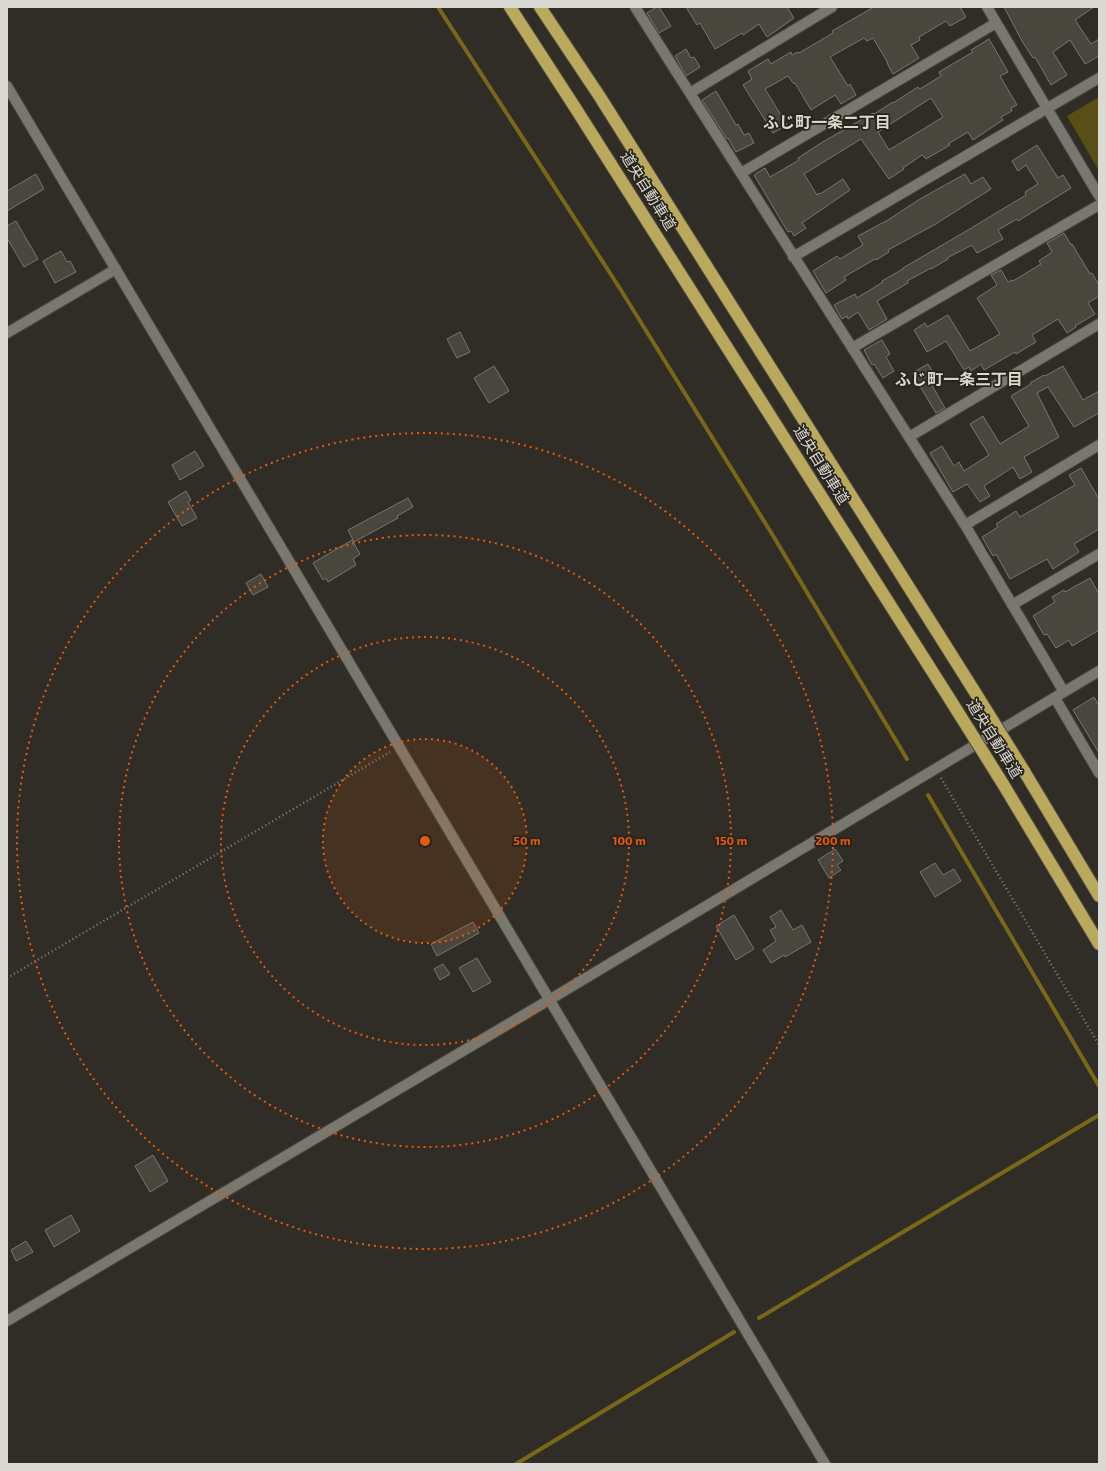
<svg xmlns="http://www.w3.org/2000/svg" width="1106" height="1471" font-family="'Exo 2','Noto Sans JP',sans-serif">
  <rect width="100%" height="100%" fill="#2f2d25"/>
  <!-- green -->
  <path fill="#5a4e17" d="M1099,97V171L1067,116Z"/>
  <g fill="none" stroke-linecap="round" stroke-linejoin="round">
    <!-- stream -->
    <path stroke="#796819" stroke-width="4" d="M438,7L619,287L772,534L907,759
      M928,795L1099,1086
      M759,1318L1099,1115
      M516,1464L734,1332"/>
  </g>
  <!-- building -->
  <path fill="#48463d" stroke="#79776d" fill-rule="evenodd" d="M657,7H659L671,26L659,33L647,13Z
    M686,7H787L794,18L767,37L759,24L743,35L742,33L715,49L700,23L697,25Z
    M874,7H960L966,17L950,26L946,21L919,37L920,40L911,45L919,58L893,74L887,63H888L873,38L867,41L864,38L830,57L848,86L850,84L856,95L841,104L835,95L811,110L795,83L794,84L788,76L765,89L787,125L773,133L743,85L752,79L748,71L768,59L771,64L791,52L792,55L798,52L799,53L833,33L832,31Z
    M1004,7H1094L1075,20L1091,44L1099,39V56L1085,64L1070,40L1053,52L1067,75L1051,85L1035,57L1033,58L1022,41Z
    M989,39L1008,72L1000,76L1017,105L1011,108L1012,111L1001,117L1003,120L973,140L968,132L948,144L950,145L926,159L922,155L903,168L904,169L889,179L861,139L804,174L817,195L819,193L820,194L843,179L850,190L802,223L806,228L794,236L791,231L788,232L754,175L765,168L770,177L777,173L799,160L798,158L821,143L873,113L874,114L893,102V103L918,87L920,89L941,76L939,72L973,52L971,50ZM931,98L943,117L889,150L878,132Z
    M686,49L691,58L694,57L700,67L686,76L675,56Z
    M716,91L736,125L738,124L744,135L749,133L754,143L736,152L728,138L727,139L702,100Z
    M1037,145L1058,178L1063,175L1071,188L1018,221L1017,219L998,230L1003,239L977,253L972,245L947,258L948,259L931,269V268L907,281L908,283L877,301L887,319L869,330L858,312L848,319L847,316L842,319L834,305L855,294L857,298L883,282L882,281L903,269V268L963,233L1026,195L1025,192L1038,184L1026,165L1018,171L1012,161Z
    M36,174L44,189L7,211V191Z
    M965,174L971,184L983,177L991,189L934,225L888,250L889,252L876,260L875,259L844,277L846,280L826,293L813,271L837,256L840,259L863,245L858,236L888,220L920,199Z
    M16,221L38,259L24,267L7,238V226Z
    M1064,233L1071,245L1072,244L1090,274L1092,273L1099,285V296L1088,303L1095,314L1075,326L1076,327L1067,333L1058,319L1032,335L1036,342L1016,354L1015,352L984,370L981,364L971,371L969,367L964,370L946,341L927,352L914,330L925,323L927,327L948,315L970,351L1000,334L977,298L997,285L991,275L1001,270L1008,282L1012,280L1013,281L1041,264L1039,261L1052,252L1047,243Z
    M61,251L67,262L70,261L76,272L55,283L43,261Z
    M460,332L470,352L457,358L447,339Z
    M882,340L890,354L886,357L894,371L883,378L874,364L872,365L864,350Z
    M928,364L936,378L930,382L945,408L936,413L912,373Z
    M494,366L509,391L489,403L474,378Z
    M1063,366L1083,400L1099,391V413L1074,427L1048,387L1037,393L1059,437L1024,457L1032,472L1020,479L1013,467L984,486L990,496L980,502L967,484L953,492L930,453L942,446L954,466L959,462L964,471L989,455L970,424L983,416L1000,444L1029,426L1011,396L1031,384L1030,383L1044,375L1045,376Z
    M195,451L204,466L180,480L172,465Z
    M1081,468L1099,499V529L1074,544L1079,552L1053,569L1047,559L1010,579L996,554L993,556L982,537L998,527L996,524L1016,511L1020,517L1075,485L1069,475Z
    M186,491L191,500L188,502L197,518L182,526L168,502Z
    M408,498L413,507L397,516L398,518L354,542L348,530Z
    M352,540L360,554L353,559L356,565L328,582L326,578L323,580L313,563Z
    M261,574L268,587L253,595L246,583Z
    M1090,578L1099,594V630L1072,646L1069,640L1056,648L1047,634L1044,635L1033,616L1055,602L1052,597L1064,590L1065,592Z
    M1094,697L1099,706V753L1073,710Z
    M835,849L843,861L837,865L841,870L829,878L818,860Z
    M935,863L943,875L954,869L961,881L935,897L920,872Z
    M781,910L793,930L802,925L811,942L785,957L784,955L771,963L763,950L776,941L770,930L776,927L770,917Z
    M734,915L754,949L736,960L716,926Z
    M473,922L479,933L437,956L431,944Z
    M477,958L491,982L473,992L459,968Z
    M443,964L450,974L440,980L434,969Z
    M153,1155L168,1181L150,1192L135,1166Z
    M71,1215L80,1231L54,1247L45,1230Z
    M26,1241L33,1252L16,1261L11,1250Z"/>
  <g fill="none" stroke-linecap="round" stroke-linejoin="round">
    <!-- minor casing -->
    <g stroke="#4a4941" stroke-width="12">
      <path id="minor" d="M635,7L965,525L1064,692
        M987,7L1099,196
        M7,86L825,1464
        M690,93L832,7
        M741,173L996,23
        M793,257L1099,78
        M7,333L116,269
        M852,348L1099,205
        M909,437L1099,324
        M965,525L1099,445
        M1012,605L1099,554
        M1055,698L1099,773
        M7,1321L549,1000L1099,671"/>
    </g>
    <!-- highway casing -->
    <g stroke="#4a4941" stroke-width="14">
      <path id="highway" d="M510,7L576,109L951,701
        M540,7L600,97L973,689
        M1024,771L1099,896
        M1003,784L1099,944"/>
    </g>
    <!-- path -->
    <path stroke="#83827b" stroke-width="2.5" stroke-dasharray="1 3" stroke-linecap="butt" d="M941,778L1099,1045
      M7,978L390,752"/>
    <!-- minor -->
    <use href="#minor" stroke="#7a786e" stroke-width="10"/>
    <!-- highway -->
    <use href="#highway" stroke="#baa85c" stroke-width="12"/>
    <!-- highway-bridge casing -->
    <g stroke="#4a4941" stroke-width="14" stroke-linecap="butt">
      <path id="highway-bridge" d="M973,689L1024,771
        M951,701L1003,784"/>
    </g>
    <!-- highway-bridge -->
    <use href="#highway-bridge" stroke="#baa85c" stroke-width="12"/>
  </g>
  <!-- distance rings -->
  <circle cx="425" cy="841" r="102" fill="#e8590c" fill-opacity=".12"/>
  <g fill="none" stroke="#e8590c" stroke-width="2" stroke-dasharray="2 4">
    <circle cx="425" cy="841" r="102"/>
    <circle cx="425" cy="841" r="204"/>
    <circle cx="425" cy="841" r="306"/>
    <circle cx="425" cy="841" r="408"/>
  </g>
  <g text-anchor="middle" stroke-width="3.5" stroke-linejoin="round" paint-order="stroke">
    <!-- street labels -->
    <g font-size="15" fill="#dad9d3" stroke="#26241c">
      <text transform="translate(648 191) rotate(58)" y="5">道央自動車道</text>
      <text transform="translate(821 465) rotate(58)" y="5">道央自動車道</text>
      <text transform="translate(994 739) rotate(58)" y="5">道央自動車道</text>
    </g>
    <!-- neighbourhood labels -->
    <g font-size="16" font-weight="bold" fill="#dbd8cd" stroke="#26241c">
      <text x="827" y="128">ふじ町一条二丁目</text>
      <text x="959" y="385">ふじ町一条三丁目</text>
    </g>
  </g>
  <circle cx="425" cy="841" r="6" fill="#e8590c" stroke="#26241c" stroke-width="2"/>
  <g font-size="12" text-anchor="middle" font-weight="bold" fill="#e8590c" stroke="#26241c" stroke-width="3.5" stroke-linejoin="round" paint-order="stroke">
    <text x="527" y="845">50 m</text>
    <text x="629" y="845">100 m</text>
    <text x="731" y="845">150 m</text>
    <text x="833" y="845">200 m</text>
  </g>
  <!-- border -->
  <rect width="1106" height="1471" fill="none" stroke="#dad9d3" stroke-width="16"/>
</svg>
